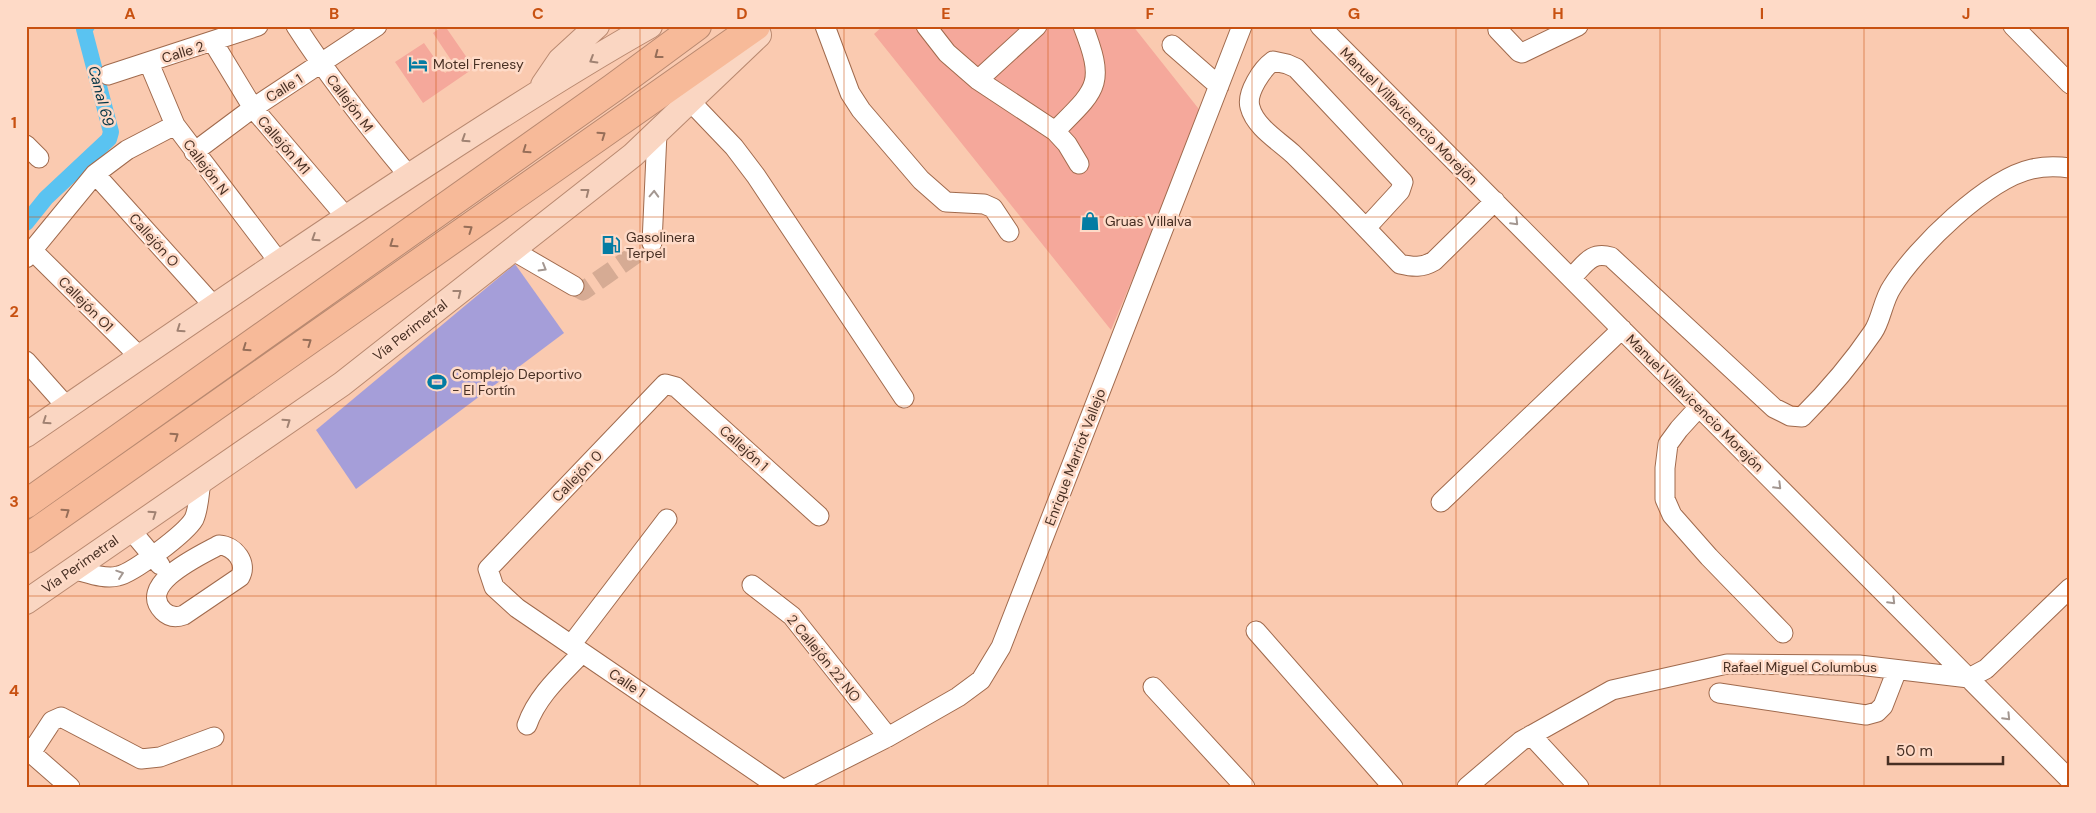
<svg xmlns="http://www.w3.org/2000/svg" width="2096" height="813" font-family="'DM Sans',sans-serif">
  <rect width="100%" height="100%" fill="#facab0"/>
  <!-- green -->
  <path fill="#a59ed9" d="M515,264L564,333L356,489L316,430Z"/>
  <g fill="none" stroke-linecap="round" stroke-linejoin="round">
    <!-- canal -->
    <path stroke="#5ac3f1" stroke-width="16" d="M26,223L46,198L109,139L111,132L84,29L87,26"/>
  </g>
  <!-- building -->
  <path fill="#f5a89b" d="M443,26H445L474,68L423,103L395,62L424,43L445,73L455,66L433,33Z
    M883,26H1133L1202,113L1111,330L874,34Z"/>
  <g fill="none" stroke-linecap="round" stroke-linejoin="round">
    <!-- minor-tunnel -->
    <path stroke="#d6ab94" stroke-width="19" stroke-dasharray="19 9" stroke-linecap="butt" d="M574,286L583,291L652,243"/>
    <!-- minor casing -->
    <g stroke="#a06a4d" stroke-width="21">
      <path id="minor" d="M296,26C330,79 369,128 409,176
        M825,26L850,93L861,110L921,180L946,202L984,204L993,208L1009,232
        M926,26L947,53L978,80L1055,131L1067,144L1079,164
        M1320,26L2070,780
        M1500,26L1498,30L1519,52L1522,53L1578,26
        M2013,26L2070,84
        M213,42L253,108L346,217
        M1172,45L1219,86
        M149,63L175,125L279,262
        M108,75L258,26
        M978,80L1037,26
        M690,101L734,147L756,176L904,398
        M1055,131C1097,89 1106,85 1083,26
        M26,145L39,158
        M194,152L253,108L377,26
        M95,174L213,305
        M1366,228L1400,191L1403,182L1296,68L1287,64L1273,61C1262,69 1246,93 1250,107C1255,127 1279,141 1293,154C1330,190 1365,227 1400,264C1413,267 1422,268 1434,261L1495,201
        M652,243L657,133
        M512,250L574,286
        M33,251L140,357
        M26,258L95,174L127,150L175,125
        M1571,278C1585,265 1590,251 1611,257L1774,408L1790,416L1802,417C1828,391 1852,363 1873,332C1881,321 1883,300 1892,287C1916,248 1987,179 2032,169C2045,166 2056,166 2070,168
        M26,361L67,407
        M1699,407L1679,429L1668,444L1665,468V499L1672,515L1709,557L1783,633
        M1441,502L1622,329
        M130,529L160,565
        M219,545C235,546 248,563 240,577L184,615C176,618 169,617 163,611C136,584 201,555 219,545Z
        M72,569C86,572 104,580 118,576C133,573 186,533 194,519C199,508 199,493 201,481
        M752,585L792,616L888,737
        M1256,631L1393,787
        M571,645L667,519
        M1153,687L1245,787
        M1719,693L1866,715L1877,712L1883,706L1897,670
        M527,725C537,696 561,675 582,653
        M1531,735L1579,787
        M26,747L31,753L70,787
        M31,753L52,721L61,717L141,759L160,757L214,737
        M779,787L517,608L494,587L488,569L665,384L676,387L819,516
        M789,787L888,737L958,697L981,680L1001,647L1242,26
        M1467,787L1521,741L1612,690L1727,664L1859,665L1969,678L1986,669L2070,588"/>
    </g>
    <!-- major casing -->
    <g stroke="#b98970" stroke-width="26">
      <path id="major" d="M543,85L560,60L597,26
        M26,435C163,341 299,247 438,157C507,112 577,67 650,26
        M26,602L342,384L633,155L759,35"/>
    </g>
    <!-- highway casing -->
    <g stroke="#b98970" stroke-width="30">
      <path id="highway" d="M26,504L613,88L697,26
        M26,539L756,26"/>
    </g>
    <!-- minor -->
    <use href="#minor" stroke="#fff" stroke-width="19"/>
    <!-- major -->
    <use href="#major" stroke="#fad6c2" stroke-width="24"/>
    <!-- highway -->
    <use href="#highway" stroke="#f7ba99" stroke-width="28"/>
  </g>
  <!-- one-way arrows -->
  <defs><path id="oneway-chevron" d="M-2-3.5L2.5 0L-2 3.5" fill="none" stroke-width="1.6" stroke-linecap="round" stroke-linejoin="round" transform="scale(1.25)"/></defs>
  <g stroke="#966e58">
    <use href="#oneway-chevron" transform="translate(658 55) rotate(143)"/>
    <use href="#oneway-chevron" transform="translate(602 135) rotate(-35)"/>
    <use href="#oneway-chevron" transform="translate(526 150) rotate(145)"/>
    <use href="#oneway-chevron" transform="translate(469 229) rotate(-35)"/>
    <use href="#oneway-chevron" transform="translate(393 244) rotate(145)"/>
    <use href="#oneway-chevron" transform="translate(308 342) rotate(-35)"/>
    <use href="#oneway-chevron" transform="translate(246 348) rotate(145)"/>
    <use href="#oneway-chevron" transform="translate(175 436) rotate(-35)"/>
    <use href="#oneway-chevron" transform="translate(66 512) rotate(-35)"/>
  </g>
  <g stroke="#a08272">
    <use href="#oneway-chevron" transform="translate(593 60) rotate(149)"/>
    <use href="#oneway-chevron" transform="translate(465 139) rotate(147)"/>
    <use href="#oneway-chevron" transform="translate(586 192) rotate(-38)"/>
    <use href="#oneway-chevron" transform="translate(315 238) rotate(147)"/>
    <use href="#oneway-chevron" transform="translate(458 293) rotate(-38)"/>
    <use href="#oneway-chevron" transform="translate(180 329) rotate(145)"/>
    <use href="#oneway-chevron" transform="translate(46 421) rotate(146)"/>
    <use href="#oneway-chevron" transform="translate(287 422) rotate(-35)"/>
    <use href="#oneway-chevron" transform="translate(153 514) rotate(-34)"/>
  </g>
  <g stroke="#a39791">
    <use href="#oneway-chevron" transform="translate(654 194) rotate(-88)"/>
    <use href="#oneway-chevron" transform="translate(1515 222) rotate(45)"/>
    <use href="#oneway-chevron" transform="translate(543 268) rotate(30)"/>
    <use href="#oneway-chevron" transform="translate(1778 486) rotate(45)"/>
    <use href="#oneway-chevron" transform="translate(120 574) rotate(-19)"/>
    <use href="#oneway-chevron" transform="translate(1892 601) rotate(45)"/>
    <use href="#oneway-chevron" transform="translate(2007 717) rotate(46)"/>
  </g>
  <!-- grid -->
  <path fill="none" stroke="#c85111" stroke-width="1" stroke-opacity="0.55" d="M232,26V787M436,26V787M640,26V787M844,26V787M1048,26V787M1252,26V787M1456,26V787M1660,26V787M1864,26V787M26,217H2070M26,406H2070M26,596H2070"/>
  <!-- icons -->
  <defs>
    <g id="hotel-bare" transform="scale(1.5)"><path d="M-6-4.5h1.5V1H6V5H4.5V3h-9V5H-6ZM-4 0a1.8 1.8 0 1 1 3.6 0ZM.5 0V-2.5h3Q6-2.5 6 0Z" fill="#037ca3" stroke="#fedac7" stroke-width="2.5" paint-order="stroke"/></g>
    <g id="shop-bare" transform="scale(1.5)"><path d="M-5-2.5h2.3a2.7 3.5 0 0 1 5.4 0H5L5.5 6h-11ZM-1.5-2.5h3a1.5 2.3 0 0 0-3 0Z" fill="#037ca3" stroke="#fedac7" stroke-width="2.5" paint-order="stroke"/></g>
    <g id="fuel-bare" transform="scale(1.5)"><path d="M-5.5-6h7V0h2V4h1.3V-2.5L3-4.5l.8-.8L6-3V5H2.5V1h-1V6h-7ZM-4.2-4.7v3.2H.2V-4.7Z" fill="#037ca3" stroke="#fedac7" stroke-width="2.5" paint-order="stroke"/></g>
    <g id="stadium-bare" transform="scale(1.5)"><path d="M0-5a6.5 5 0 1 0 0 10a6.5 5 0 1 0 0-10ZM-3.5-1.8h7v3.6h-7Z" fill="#037ca3" stroke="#fedac7" stroke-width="2.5" paint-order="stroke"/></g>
  </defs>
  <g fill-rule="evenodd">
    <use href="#hotel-bare" x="418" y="64"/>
    <use href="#shop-bare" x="1090" y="221"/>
    <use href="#fuel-bare" x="611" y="245"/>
    <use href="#stadium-bare" x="437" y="382"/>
  </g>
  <g text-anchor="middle" stroke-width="5" stroke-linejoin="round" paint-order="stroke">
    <!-- street labels -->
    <g font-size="14" fill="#472f23" stroke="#fedac7">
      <text transform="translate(183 52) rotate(-17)" y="5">Calle 2</text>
      <text transform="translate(284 88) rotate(-32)" y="5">Calle 1</text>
      <text transform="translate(350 103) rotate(53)" y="5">Callejón M</text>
      <text transform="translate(1409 116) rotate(45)" y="5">Manuel Villavicencio Morejón</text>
      <text transform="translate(284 145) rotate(49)" y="5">Callejón M1</text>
      <text transform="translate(206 167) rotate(53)" y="5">Callejón N</text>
      <text transform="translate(154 240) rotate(48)" y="5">Callejón O</text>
      <text transform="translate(86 304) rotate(45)" y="5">Callejón O1</text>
      <text transform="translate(410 330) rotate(-38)" y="5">Vía Perimetral</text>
      <text transform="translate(1695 403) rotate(45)" y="5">Manuel Villavicencio Morejón</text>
      <text transform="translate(744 448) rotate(42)" y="5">Callejón 1</text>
      <text transform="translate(1075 457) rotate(-69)" y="5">Enrique Marriot Vallejo</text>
      <text transform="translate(577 476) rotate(-46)" y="5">Callejón 0</text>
      <text transform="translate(80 564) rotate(-35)" y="5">Vía Perimetral</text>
      <text transform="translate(824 658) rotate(51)" y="5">2 Callejón 22 NO</text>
      <text x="1800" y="672">Rafael Miguel Columbus</text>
      <text transform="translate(627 683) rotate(34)" y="5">Calle 1</text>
    </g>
    <!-- poi labels -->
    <g font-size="14" fill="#472f23" stroke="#fedac7" text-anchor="start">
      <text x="433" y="69">Motel Frenesy</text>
      <text x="1105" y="226">Gruas Villalva</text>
      <text x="626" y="242">Gasolinera<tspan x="626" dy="16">Terpel</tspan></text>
      <text x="452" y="379">Complejo Deportivo<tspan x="452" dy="16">- El Fortín</tspan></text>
    </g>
    <!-- water labels -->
    <g font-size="15" font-style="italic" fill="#033547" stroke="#fedac7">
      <text transform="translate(101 96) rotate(75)" y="5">Canal 69</text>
    </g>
  </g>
  <!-- border -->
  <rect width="2096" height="813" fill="none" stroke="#fedac7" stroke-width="55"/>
  <!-- scale -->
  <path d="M1888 756v8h115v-8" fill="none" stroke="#472f23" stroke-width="2.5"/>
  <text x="1896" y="756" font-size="15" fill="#472f23" stroke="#fedac7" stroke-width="4" paint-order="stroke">50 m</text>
  <rect x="28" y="28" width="2040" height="758" fill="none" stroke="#c85111" stroke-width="2"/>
  <g font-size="16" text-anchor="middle" font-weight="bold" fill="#c85111">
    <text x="130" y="19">A</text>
    <text x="334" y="19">B</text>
    <text x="538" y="19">C</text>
    <text x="742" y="19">D</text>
    <text x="946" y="19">E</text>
    <text x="1150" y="19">F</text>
    <text x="1354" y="19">G</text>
    <text x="1558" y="19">H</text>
    <text x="1762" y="19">I</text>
    <text x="1966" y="19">J</text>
    <text x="14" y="128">1</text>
    <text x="14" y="317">2</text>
    <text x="14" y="507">3</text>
    <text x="14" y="696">4</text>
  </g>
</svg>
